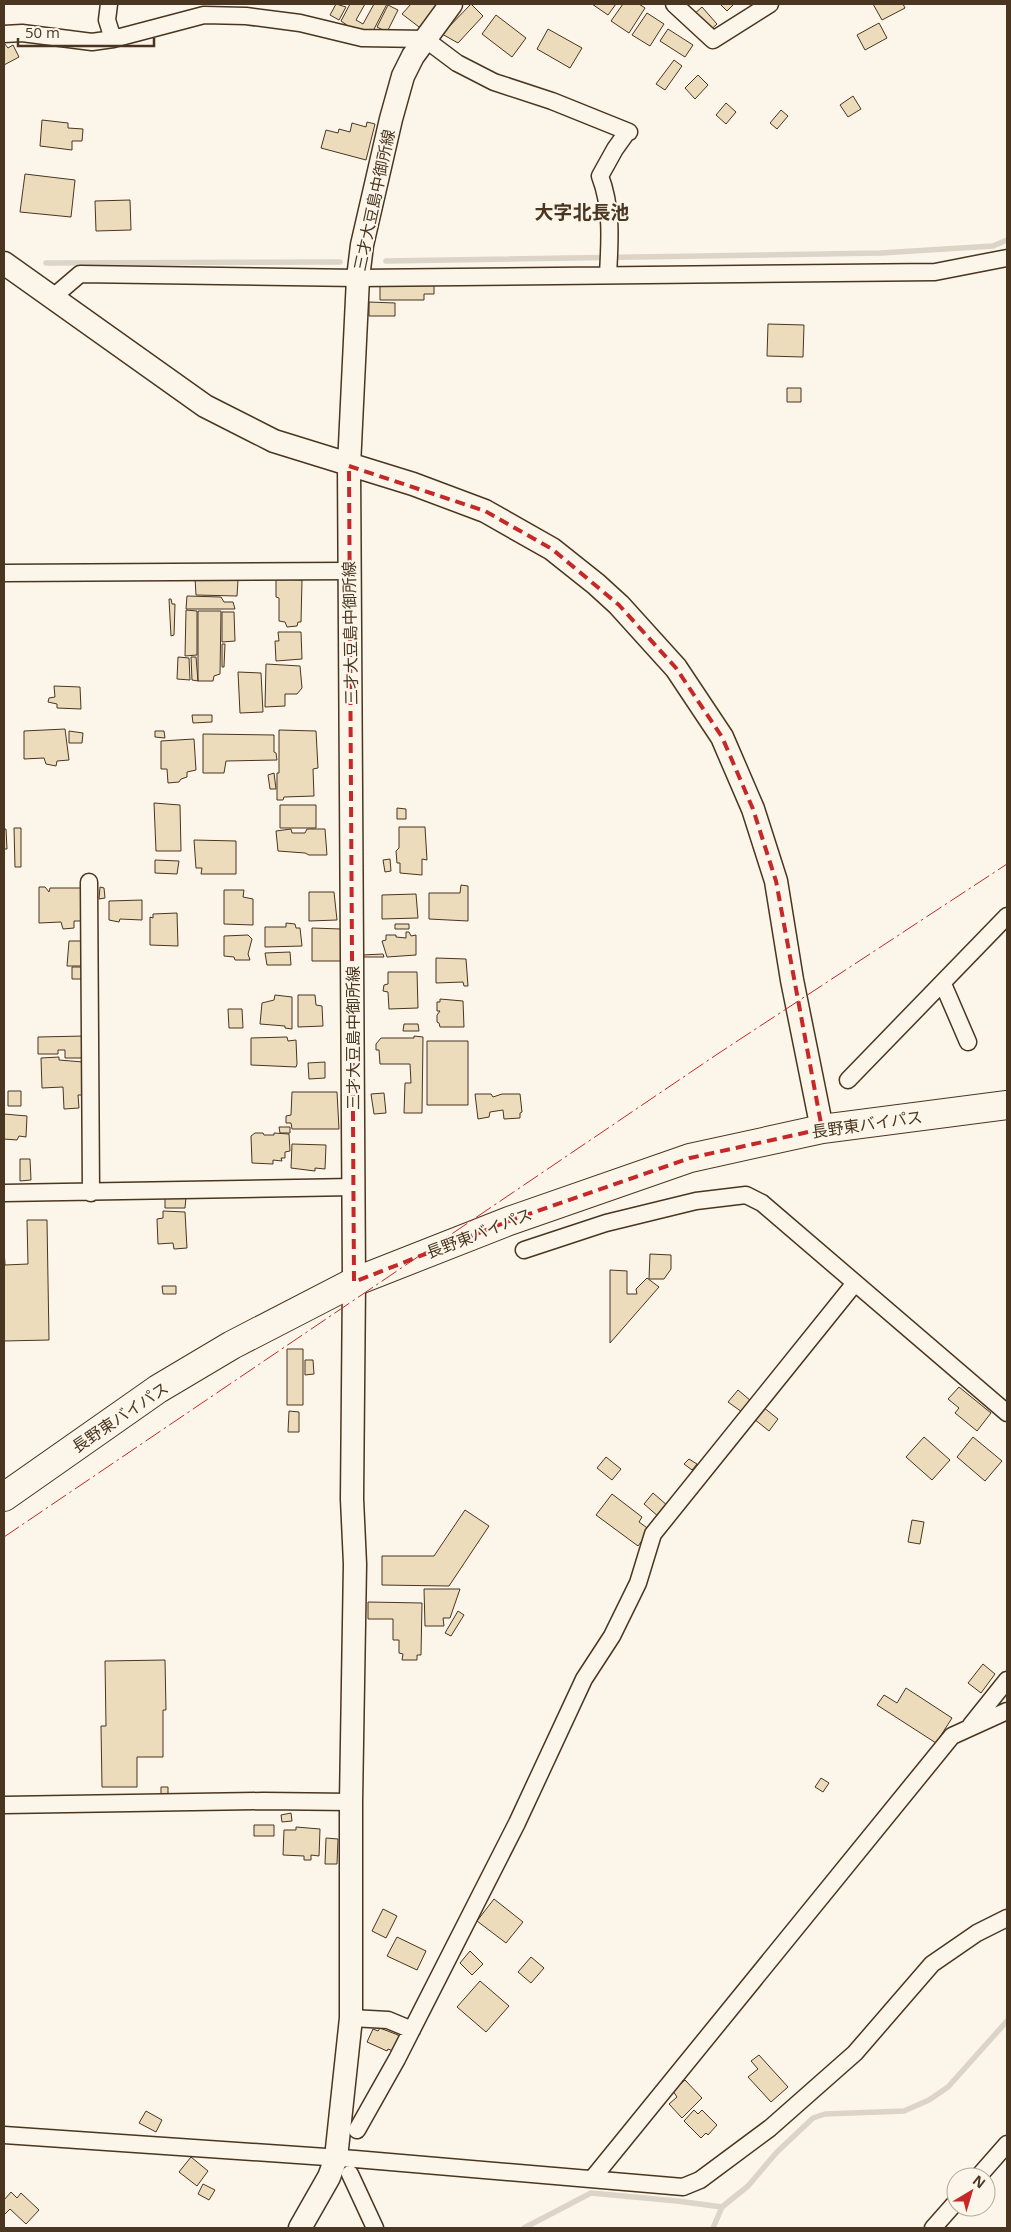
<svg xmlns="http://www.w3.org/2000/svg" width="1011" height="2232" font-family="'Open Sans','Noto Sans JP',sans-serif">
  <rect width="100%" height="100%" fill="#fbf6e9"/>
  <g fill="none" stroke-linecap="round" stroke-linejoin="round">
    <!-- stream -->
    <path stroke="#dcd4c6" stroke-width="5.5" d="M386,261L881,253L993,246L1007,240
      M46,263L340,262
      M524,2228L591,2193L677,2201L722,2207L748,2186L777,2152L813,2118L825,2114L904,2111L929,2100L948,2087L1007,2021
      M713,2228L722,2207"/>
  </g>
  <!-- building -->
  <path fill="#ecdcbc" stroke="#4a3520" d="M336,4L346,7L339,20L330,15Z
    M350,4H365L356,20L363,24L374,4H387L372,33L354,30L341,21Z
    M411,4H444L423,30L402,14Z
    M471,4L483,16L458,43L442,34Z
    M592,4H616L608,15Z
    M623,4H639L645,8L629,33L611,21Z
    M720,4H734L727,11Z
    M873,4H903L905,8L882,20Z
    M388,5L398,10L387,32L377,27Z
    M702,7L717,24L708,32L693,15Z
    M647,13L664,24L650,46L632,35Z
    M496,15L526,38L512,57L482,34Z
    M879,23L887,38L865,50L857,35Z
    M548,29L582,48L570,68L537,49Z
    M668,29L693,45L685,57L660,41Z
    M4,43L8,48L13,45L19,57L4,65Z
    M674,60L682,66L665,90L656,84Z
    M698,75L708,85L695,99L685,88Z
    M853,96L861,109L848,117L840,105Z
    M726,103L736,112L726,124L716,115Z
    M781,110L788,116L777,129L770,123Z
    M42,120L68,123V128L83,129L82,141H72V150L40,146Z
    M367,122L375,124L366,160L321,148L326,130L338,133L339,129L350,132L352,123L366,127Z
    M25,174L75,180L71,217L20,212Z
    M130,200L131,230L96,231L95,201Z
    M380,283H434V294H424V300H380Z
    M369,302L395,303V316H369Z
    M768,324L804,325L803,357L767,356Z
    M787,388H801V402H787Z
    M195,578L238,580L237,596L196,595Z
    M276,579L302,580L301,622H298L297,626L287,627L285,622L279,621V598L276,597Z
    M187,596L221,597L224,602H233L235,609H186Z
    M169,599H171L172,604H175L174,635L171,636Z
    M186,610L197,611V655L185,656Z
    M198,611H221L220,674L214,676L213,681H198Z
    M222,612H234L235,641L222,642Z
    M278,632H301L302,659L276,661L275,641H279Z
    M222,644H225L224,667H222Z
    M178,657L189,658L190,680L177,679Z
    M191,657H196L198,681L192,680Z
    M266,664L300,666L302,688L297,694H285V706L265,707Z
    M238,672L261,673L263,712L240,713Z
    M54,686L80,687L81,709L57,708V704L48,702L49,698L55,697Z
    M192,715H212V722L193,723Z
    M65,729L69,760L57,761L56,766L46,764L44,758L24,759V731Z
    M279,730L316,731L318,768L313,769L314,796L284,797L283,800H277V773H279Z
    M69,731L83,733L82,743H69Z
    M155,731H164L165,738L155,737Z
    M203,734L274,735V752L276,753L277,760L226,761L224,773H203Z
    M194,739L196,770L187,772V777L181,779L179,782L168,783L167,769H161V741Z
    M274,773L276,789H270L268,775Z
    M154,803L180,805L181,851H156Z
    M280,805H316V828H280Z
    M397,808L406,809V819H397Z
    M399,827H425L427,860L422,859V875L400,873V863H397L396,851L399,848Z
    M14,828H21V867H15Z
    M4,829H6L7,849H4Z
    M291,829L292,833H305L307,829H325L327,855H309L305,853L278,851L276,831Z
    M194,840L236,841V874H201L202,868H196Z
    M390,859L391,871L385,872L383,860Z
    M155,860L179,861L177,874L155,873Z
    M461,885L468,886V921L429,919V893H460Z
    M39,887H45L49,892L50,888H85V921H74V928L63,929L61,922L39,923Z
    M100,887L104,888L105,898L99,899Z
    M224,890H244L243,897L253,899V925L224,924Z
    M309,892H334L337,920L309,921Z
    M416,894L418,918L382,919V895Z
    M142,900V920L120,919L119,922L109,920V901Z
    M177,913L178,946L150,945V917L153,918V914Z
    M286,923L295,924L296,928H300L302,946L265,947V927H286Z
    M395,924H409V929H395Z
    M312,928L341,929V961H312Z
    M406,932H409L411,936L416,935V955L387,957L382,941L386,940V935H396V937L406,938Z
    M248,935L252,939L248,954L250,960H235L234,957L224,956V936Z
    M69,941H85V966H67Z
    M290,952L291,965H267L265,953Z
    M383,954L384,957H362V955Z
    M436,958L466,959L468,986H464L463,982L436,983Z
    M72,967H84V979H72Z
    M388,972H417L418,1008L389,1009L388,992L383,991L384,985L388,984Z
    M275,995L292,997V1029L285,1028V1026L260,1024L262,1003L274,1000Z
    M298,995H315L316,1005L322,1006L323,1026L298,1027Z
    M440,999L463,1001L464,1027H440L439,1023L437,1022V1015L440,1011H437V1002H440Z
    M228,1009H242L243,1028H229Z
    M404,1024H418L419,1031H403Z
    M85,1036V1058H65V1050H58V1054H38V1037Z
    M414,1036L423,1037L422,1113H404L405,1083H411L410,1064H380L379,1050H376V1044L381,1038H414Z
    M287,1037L288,1041L296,1040L297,1064L296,1067L251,1065V1038Z
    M427,1041H468V1105H427Z
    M59,1057V1060L83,1062L84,1095H78L79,1108L64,1109L63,1087L42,1088L41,1058Z
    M325,1062V1078L309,1079L308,1063Z
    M8,1091H21V1106H8Z
    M292,1092H337L339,1129H292L291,1123H286V1116L291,1115Z
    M384,1093L386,1113L374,1114L371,1094Z
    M475,1094H491L493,1097L502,1094H520L522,1112L520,1113V1118L504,1119L503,1110L490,1112L489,1117L478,1119Z
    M4,1114L27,1116L26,1137L19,1136L17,1140L4,1139Z
    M279,1127H290V1133H280Z
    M255,1133H263L264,1135H274V1133L289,1134L290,1151L285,1152V1158H281L282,1161L273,1160V1164L252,1163L251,1136Z
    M292,1144L326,1145L325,1169L315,1168V1171L291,1168Z
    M20,1159H30L31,1180L20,1181Z
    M165,1197H186L185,1208H165Z
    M163,1211L185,1212L187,1248L174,1249L173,1243L158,1244L157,1219L163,1218Z
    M27,1220H47L49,1340L4,1341V1250L5,1265L28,1264Z
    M650,1254L671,1255V1269L664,1279H649Z
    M610,1270L627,1271V1294H637L636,1289L647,1278L659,1287L610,1343Z
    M162,1286H176V1294H163Z
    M287,1349H303V1405H287Z
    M305,1360H313L314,1374L305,1375Z
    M959,1387L991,1413L977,1431L955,1413L959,1408L948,1399Z
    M738,1390L751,1401L742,1412L728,1402Z
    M763,1407L778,1419L769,1431L754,1419Z
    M289,1411L299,1412V1432H288Z
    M924,1437L950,1460L932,1480L906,1457Z
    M973,1437L1002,1461L985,1481L957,1457Z
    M606,1457L621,1469L612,1480L597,1468Z
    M689,1459L697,1464L692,1470L684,1464Z
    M653,1493L668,1506L659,1517L644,1504Z
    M612,1494L642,1517L639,1522L650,1530L638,1546L596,1515Z
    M465,1510L489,1526L449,1586L382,1585V1556H434Z
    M912,1520L924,1522L920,1544L908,1542Z
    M424,1589H460L450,1618H443L444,1626H425Z
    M368,1602L422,1603L421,1655H417V1660H402L403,1654L399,1653V1640H393V1619H368Z
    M458,1611L464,1615L451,1636L445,1633Z
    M165,1660L166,1710H163V1757H137V1787H102L101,1726H106L105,1661Z
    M983,1664L995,1674L981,1693L968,1683Z
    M906,1688L952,1718L936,1743L877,1705L884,1695L897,1703Z
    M821,1778L829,1783L823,1792L815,1787Z
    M161,1787H168V1796L161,1794Z
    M291,1813L292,1821L282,1822L281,1815Z
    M254,1825H274V1836H254Z
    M296,1827L320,1829L319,1856L311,1855V1860H304V1856L283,1855L284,1830H296Z
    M326,1838L338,1839L337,1864H325Z
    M494,1899L523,1922L506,1943L477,1921Z
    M383,1909L397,1916L386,1938L372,1931Z
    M397,1937L426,1951L417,1970L387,1956Z
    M470,1951L483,1964L472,1975L460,1963Z
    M531,1957L544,1968L531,1983L518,1972Z
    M480,1981L509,2006L486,2032L457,2007Z
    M380,2028L398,2035L399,2037L393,2051L388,2049L387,2051L367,2042L373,2029L378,2031Z
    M759,2055L788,2087L771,2102L748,2077L758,2069L751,2061Z
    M685,2080L702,2098L682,2118L669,2104L677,2097L673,2091Z
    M694,2110L698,2114L702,2110L717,2125L708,2135L706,2133L701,2138L684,2121Z
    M146,2111L162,2120L156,2132L139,2123Z
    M191,2157L208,2171L197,2186L179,2172Z
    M203,2184L215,2190L209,2200L198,2194Z
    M11,2192L17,2198L21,2193L39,2210L26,2224L10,2209L5,2214L4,2213V2200Z"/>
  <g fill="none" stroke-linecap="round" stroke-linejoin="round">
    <!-- street casing -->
    <g stroke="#4a3520" stroke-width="19">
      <path id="street" d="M109,4L107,20L113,39
        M674,4L713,40L770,4
        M4,34L22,33L92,42L113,39L204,15L246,16L300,23L362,38L425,39L457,63L494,82L552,101L629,132
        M608,274C610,241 612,207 600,176L615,149L625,135
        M52,298L80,274L358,278L935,272L1007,258
        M4,573L349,571
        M89,882L91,1193
        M943,984L968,1042
        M848,1080L1007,916
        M4,1193L353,1187
        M524,1250L606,1223L696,1201L746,1195L762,1203L1007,1413
        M971,1725L1007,1680
        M4,1805L263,1801L351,1802
        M351,2018L388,2020L412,2030
        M357,2130L397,2059L517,1823L584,1679L612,1636L638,1583L653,1534L855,1283
        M4,2135L355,2159L683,2187L700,2180L770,2128L855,2053L932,1964L977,1933L1007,1918
        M350,2174L375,2228
        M978,2177L1007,2144
        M592,2179L952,1736L1007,1711
        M933,2228L956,2202"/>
    </g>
    <!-- secondary casing -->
    <g stroke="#4a3520" stroke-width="25">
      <path id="secondary" d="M4,263L205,406L274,441L413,484L485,511L552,549L596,584L619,605L676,668L722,737L753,809L776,881L792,980L822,1129
        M300,2228L329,2177L336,2158L351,2018V1802L355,1564L352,1499L354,1282L349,466L358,278L362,245L391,119L403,76L413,56L451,4"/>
    </g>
    <!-- highway casing -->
    <g stroke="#4a3520" stroke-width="30">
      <path id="highway" d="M4,1497L158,1389L232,1345L354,1282L509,1221L690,1158L822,1129L1007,1105"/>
    </g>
    <!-- street -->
    <use href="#street" stroke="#fbf6e9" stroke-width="16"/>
    <!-- secondary -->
    <use href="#secondary" stroke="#fbf6e9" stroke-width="22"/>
    <!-- highway -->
    <use href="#highway" stroke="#fbf6e9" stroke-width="28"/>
    <!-- power -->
    <path stroke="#c62828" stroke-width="1" stroke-dasharray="18 4 2.5 4" stroke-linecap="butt" d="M4,1537L716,1055L1007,864"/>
  </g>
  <!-- marked area -->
  <path fill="none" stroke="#c62828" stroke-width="4" stroke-dasharray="10 6" stroke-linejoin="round" d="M349,466L485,511L552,549L619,605L676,668L722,737L753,809L776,881L822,1129L690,1158L509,1221L354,1282Z"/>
  <g text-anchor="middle" stroke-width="4" stroke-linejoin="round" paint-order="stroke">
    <!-- street labels -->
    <g font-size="16" fill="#4a3520" stroke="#fbf6e9">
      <text transform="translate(374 200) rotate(-78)" y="6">三才大豆島中御所線</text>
      <text transform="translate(350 633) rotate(-91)" y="6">三才大豆島中御所線</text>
      <text transform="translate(353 1038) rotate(-90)" y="6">三才大豆島中御所線</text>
      <text transform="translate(867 1124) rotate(-8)" y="6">長野東バイパス</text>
      <text transform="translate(479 1233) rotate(-21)" y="6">長野東バイパス</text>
      <text transform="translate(120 1417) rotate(-34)" y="6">長野東バイパス</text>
    </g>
    <!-- quarter labels -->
    <g font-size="19" font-weight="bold" fill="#4a3520" stroke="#fbf6e9">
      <text x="582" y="219">大字北長池</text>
    </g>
  </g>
  <!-- border -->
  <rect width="1011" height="2232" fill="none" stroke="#4a3520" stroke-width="10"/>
  <!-- north arrow -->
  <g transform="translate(971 2192) rotate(38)"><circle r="24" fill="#fbf6e9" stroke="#b4a999"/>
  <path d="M0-4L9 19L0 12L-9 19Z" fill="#c62828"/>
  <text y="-8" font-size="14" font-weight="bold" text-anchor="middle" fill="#4a3520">N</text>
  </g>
  <!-- scale -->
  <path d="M18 38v8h136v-8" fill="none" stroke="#4a3520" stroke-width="2.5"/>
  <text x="25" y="38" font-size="15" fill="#4a3520" stroke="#fbf6e9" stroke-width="4" paint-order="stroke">50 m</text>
</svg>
